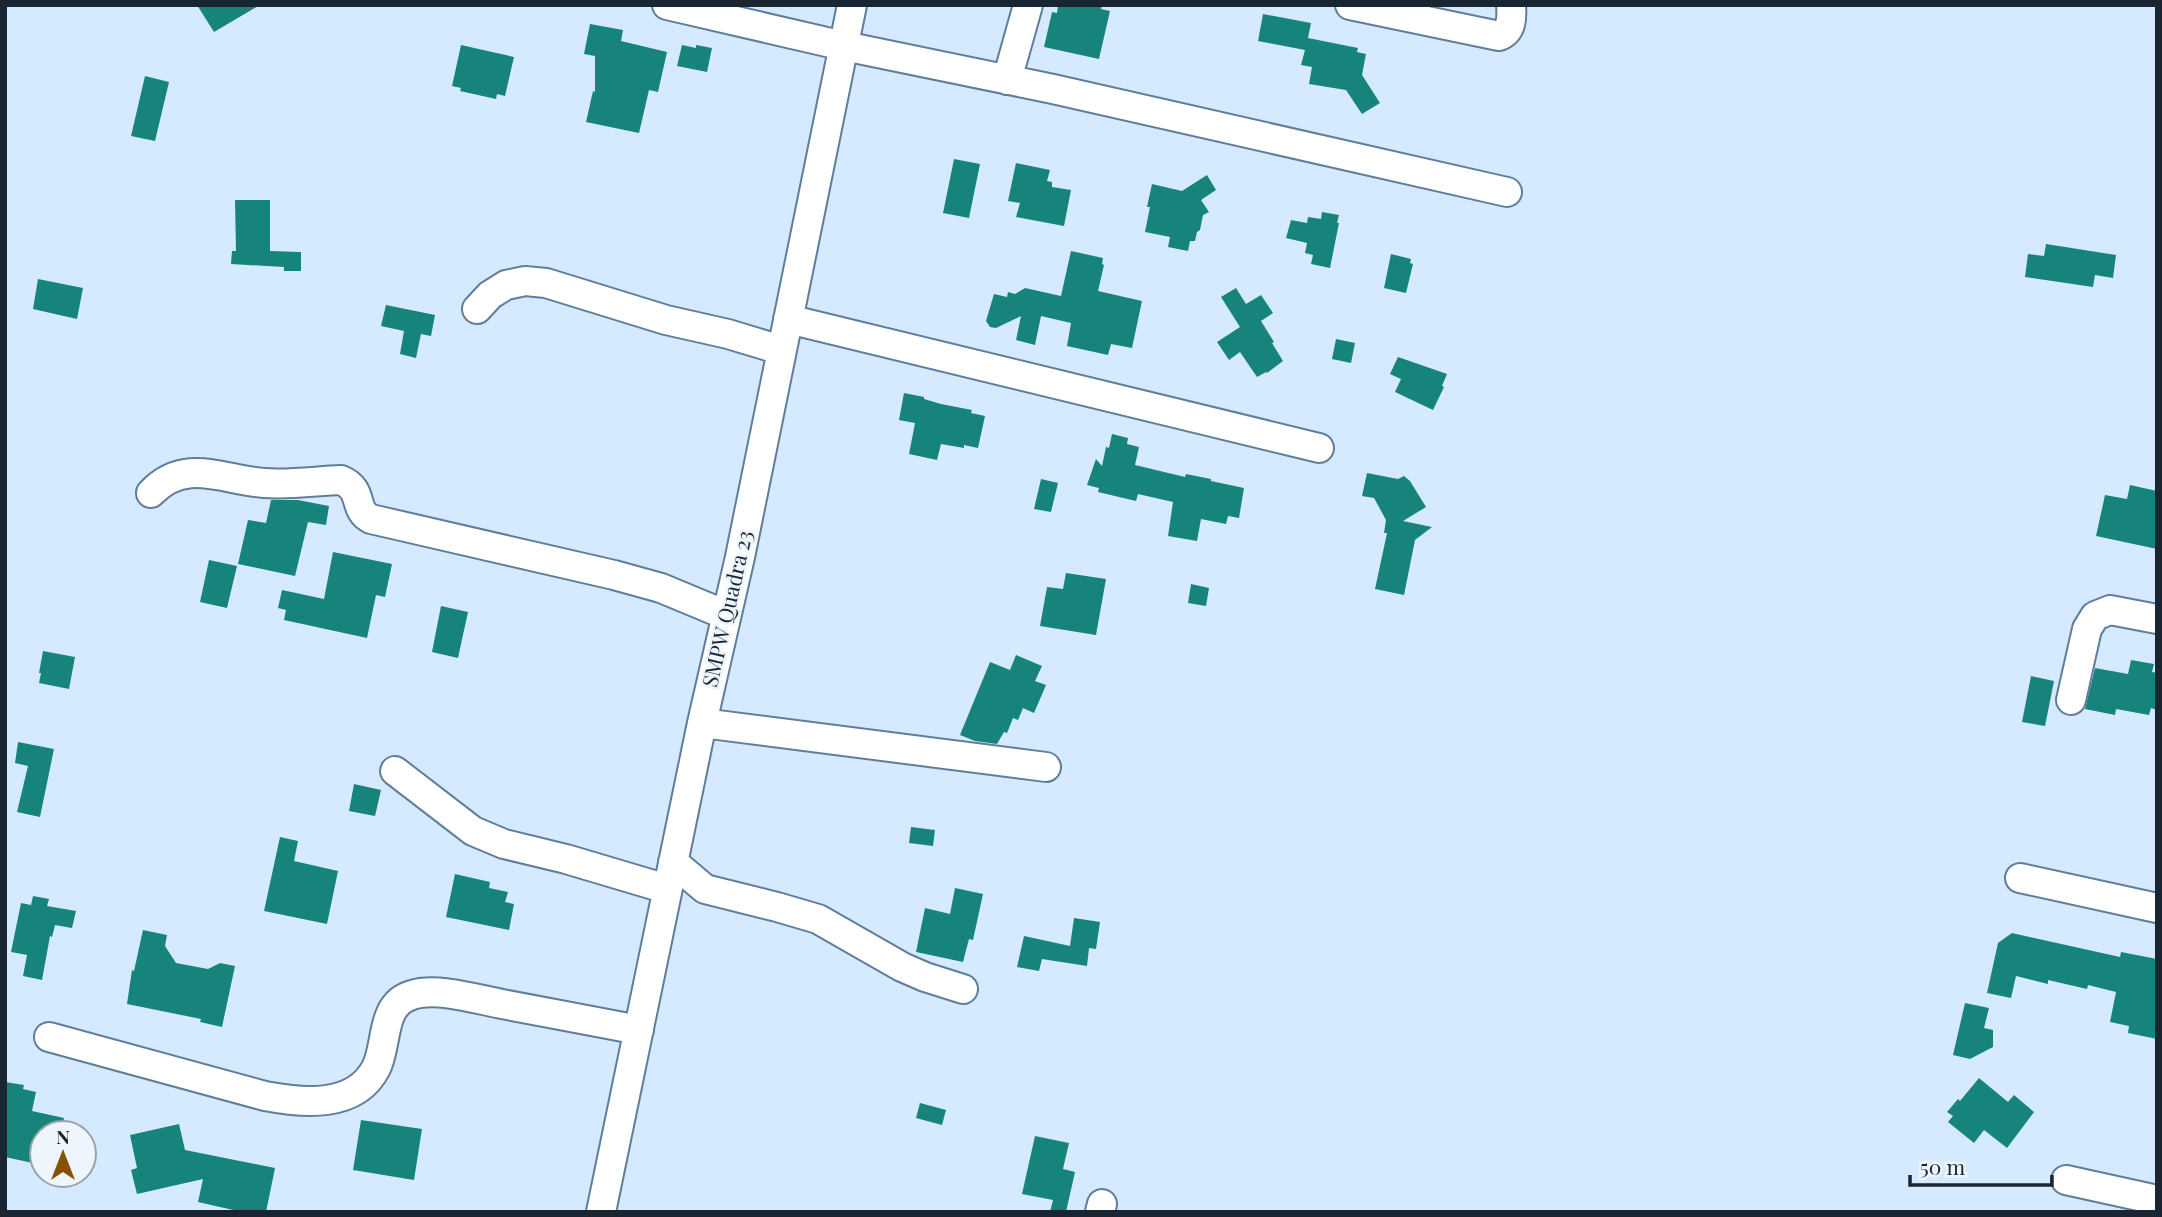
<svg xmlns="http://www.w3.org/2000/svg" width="2162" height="1217" font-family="'Playfair Display',serif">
  <rect width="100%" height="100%" fill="#d5eafe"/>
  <!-- building -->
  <path fill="#17847c" d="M197,5H260L214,32Z
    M1058,5H1102L1101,9L1110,11L1099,59L1044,47L1052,12L1057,13Z
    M1263,14L1311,23L1308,38L1358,48L1357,52L1366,54L1362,75L1380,103L1362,114L1346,90L1309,84L1312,67L1301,65L1305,50L1258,41Z
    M590,24L623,30L621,41L667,52L658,92L649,90L639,133L586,122L593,91L595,92V56L584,54Z
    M461,45L514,57L505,96L497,94L496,99L460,91L461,88L452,86Z
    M682,45L696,48V45L712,48L707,72L677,66Z
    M145,76L169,82L155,141L131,136Z
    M954,159L980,164L969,218L943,213Z
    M1016,163L1050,170L1047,181L1052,182V187L1071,190L1064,226L1016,217L1020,203L1008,201Z
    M1207,175L1216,190L1201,200L1209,212L1203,215L1200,230L1197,232L1195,241H1190L1188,251L1168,247L1170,237L1145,232L1150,207H1147L1152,184L1182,191Z
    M235,200H270V251L301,252V271H284V267L231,264L232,251H236Z
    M1322,212L1339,215L1337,223H1339L1330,268L1311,264L1313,255L1305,253L1307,243L1286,238L1291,220L1307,223L1308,217L1321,219Z
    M2046,244L2116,255L2113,278L2095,275L2093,287L2025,277L2028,254L2044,256Z
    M1071,251L1103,258L1102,264L1104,265L1098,291L1142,301L1132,348L1111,344L1108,355L1067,346L1071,323L1041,316L1035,345L1016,340L1021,316L996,328L990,327L986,321L994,294L1007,297L1008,292L1015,294L1025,288L1061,296Z
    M1391,254L1411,259L1410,263L1413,264L1406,293L1384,288Z
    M38,279L83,288L77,319L33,309Z
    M1236,288L1246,304L1261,295L1273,313L1261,321L1274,342L1272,343L1283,361L1267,373L1266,372L1257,377L1240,352L1229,360L1217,342L1240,327L1221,297Z
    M386,305L435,315L431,336L421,334L416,358L400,354L404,331L381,326Z
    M1336,339L1355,343L1351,363L1332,359Z
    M1398,357L1447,374L1442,386L1444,387L1433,410L1395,392L1401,379L1390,374Z
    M904,393L924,397V399L941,404L972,410L971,413L985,416L978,448L964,445V448L941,444L937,460L909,454L915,423L899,420Z
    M1112,434L1128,438L1127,444L1139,447L1135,465L1185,477L1186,474L1211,479V481L1244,488L1239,518L1228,516L1226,524L1201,519L1197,541L1168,536L1173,502L1138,494L1136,501L1098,492L1099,488L1087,485L1096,459L1102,466L1106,447L1109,448Z
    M1367,473L1398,479L1404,476L1410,481L1426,507L1403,521L1432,527L1415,540L1404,595L1375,589L1387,533H1384L1386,520L1374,498L1362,496Z
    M1041,479L1058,483L1051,512L1034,509Z
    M2130,485L2157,491V549L2096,536L2105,495L2127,499Z
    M271,500H298L329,506L326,525L308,522L295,576L238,564L248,520L266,523Z
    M333,552L392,564L385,597L376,595L367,638L284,620L286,610L278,608L282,590L324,599Z
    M209,560L237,566L227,608L200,602Z
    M1066,573L1106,579L1096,635L1040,626L1047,587L1063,589Z
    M1191,584L1209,588L1206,606L1188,603Z
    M441,606L468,612L458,658L432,652Z
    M43,651L75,657L69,689L39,683L41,673H39Z
    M1016,655L1042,666L1035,681L1046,685L1034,713L1023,708L1018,720L1013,718L1007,733L1004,732L997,744L975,741L960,735L990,662L1010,670Z
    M2131,660L2154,664L2152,672L2157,673V710L2151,708L2149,715L2116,709L2115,715L2085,709L2095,668L2128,674Z
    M2031,676L2054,681L2045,726L2022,722Z
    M18,742L54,749L40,817L17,812L28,766L15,763Z
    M354,784L381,790L375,816L349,811Z
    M911,827L935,830L933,846L909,843Z
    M280,837L298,841L294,861L338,871L327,924L264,911Z
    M455,874L490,882L489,888L508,892L505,902L514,904L509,930L446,917Z
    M955,888L983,894L973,940L969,939L963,962L916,952L925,908L950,914Z
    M33,896L49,899L47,906L76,911L72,928L55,925L52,937L50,936L42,980L23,976L27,955L11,952L21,903L31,905Z
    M1074,918L1100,922L1096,949L1089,948L1087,966L1042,959L1039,971L1017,967L1024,936L1070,946Z
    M143,930L167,935L165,946L176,963L208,969L220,963L235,966L222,1027L200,1022L201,1019L127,1004L132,970L134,971Z
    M2012,933L2120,957L2121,952L2157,959V1039L2128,1033L2129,1026L2110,1022L2116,992L2088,985L2087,989L2048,980V984L2016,976L2011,998L1987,993L1998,943Z
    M1965,1003L1989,1008L1984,1028L1993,1030V1047L1970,1059L1953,1055Z
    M1979,1078L2008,1102L2014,1095L2034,1112L2007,1148L1984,1130L1974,1143L1948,1122L1953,1116L1947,1112L1958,1099L1960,1101Z
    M5,1082L24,1085L23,1089L36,1092L32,1111L64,1118L61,1133H42V1165L5,1157Z
    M920,1103L946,1110L942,1125L916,1118Z
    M361,1120L422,1129L414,1180L353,1170Z
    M179,1124L185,1150L275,1168L266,1212H242L198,1202L203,1179L137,1194L131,1170L137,1168L130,1135Z
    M1035,1136L1069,1143L1063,1169L1075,1172L1066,1212H1050L1053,1200L1022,1194Z"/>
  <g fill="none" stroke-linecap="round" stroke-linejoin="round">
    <!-- minor casing -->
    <g stroke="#5f7e9c" stroke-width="32">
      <path id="minor" d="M667,5L844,46L1053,89L1507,192
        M1350,5L1499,36C1512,31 1512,18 1511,5
        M1007,80L1028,5
        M477,309L490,295L506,285L525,281L546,283L666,320L728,334L781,350
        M788,319L1319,448
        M151,493C185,457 223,480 264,483C289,485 316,481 341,480C365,490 352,510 371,519L614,575L661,588L726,615
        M2071,700L2087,629L2095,616L2110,610L2157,619
        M702,723L1046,767
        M395,771L473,831L504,844L566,859L667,889
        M673,862L705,889L777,907L818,919L902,967L925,977L963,989
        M2020,878L2157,908
        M49,1037L265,1096C302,1103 355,1109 376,1068C388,1045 380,1004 412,995C437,987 476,999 502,1004C548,1013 593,1021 639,1030
        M2066,1180L2157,1200
        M601,1212L702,723L740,557L852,5
        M1100,1212L1102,1204"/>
    </g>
    <!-- minor -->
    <use href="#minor" stroke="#fff" stroke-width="28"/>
  </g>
  <g text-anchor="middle" stroke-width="5" stroke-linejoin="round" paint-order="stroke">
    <!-- street labels -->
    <g font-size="21" fill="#192632" stroke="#eef5fc">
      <text transform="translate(728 609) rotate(-77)" y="7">SMPW Quadra 23</text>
    </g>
  </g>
  <!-- border -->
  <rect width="2162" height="1217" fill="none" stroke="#192632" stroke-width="14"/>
  <!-- north arrow -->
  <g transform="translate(63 1154)"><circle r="33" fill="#eef5fc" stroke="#99a2ab" stroke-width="2"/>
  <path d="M0-5L12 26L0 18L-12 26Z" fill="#865100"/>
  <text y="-10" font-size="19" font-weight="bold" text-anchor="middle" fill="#192632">N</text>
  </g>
  <!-- scale -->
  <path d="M1910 1175v10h142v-10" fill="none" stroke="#192632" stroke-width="3.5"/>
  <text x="1920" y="1175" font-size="21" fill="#192632" stroke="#eef5fc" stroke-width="5" paint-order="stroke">50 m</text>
</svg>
